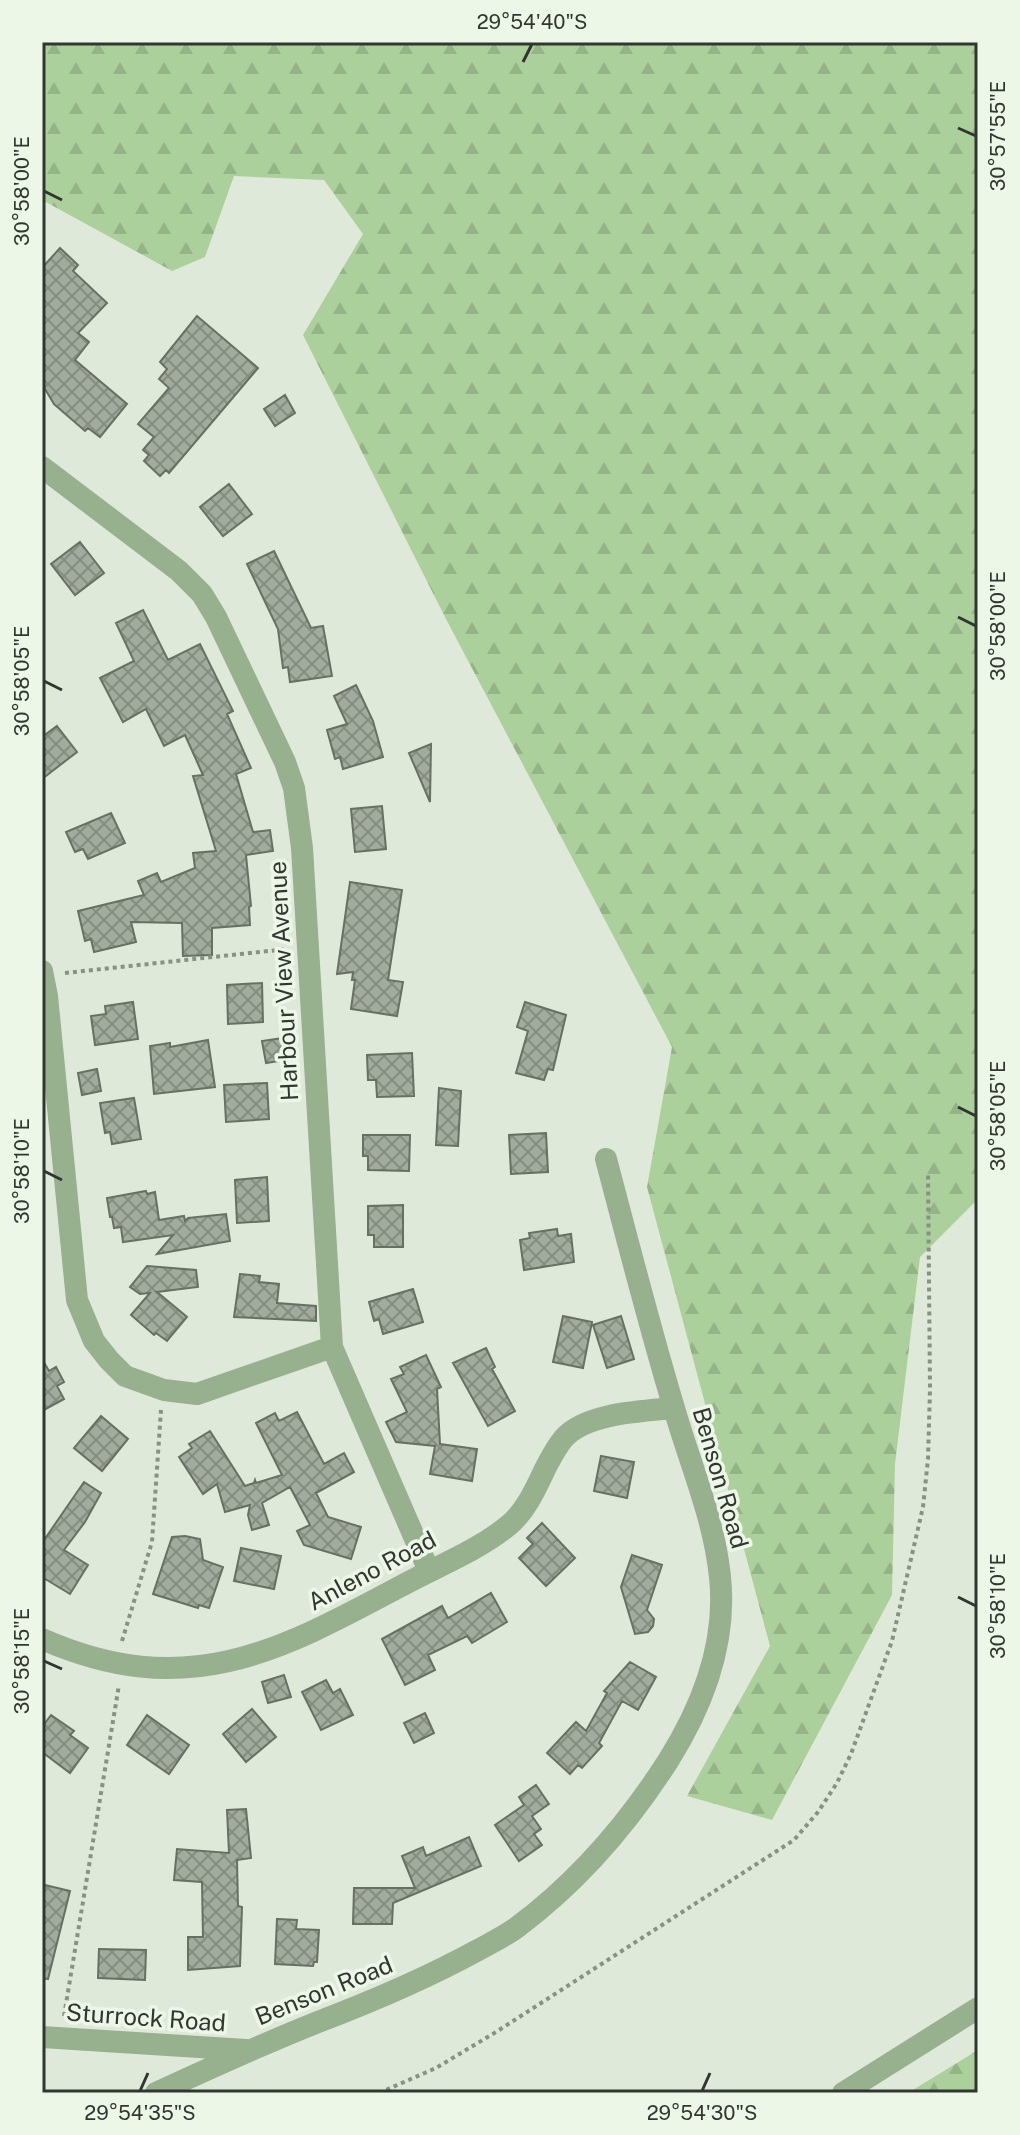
<svg xmlns="http://www.w3.org/2000/svg" width="1020" height="2135" font-family="'Public Sans',sans-serif">
  <defs>
    <pattern id="forest-firs" width="22" height="20" patternUnits="userSpaceOnUse" patternTransform="scale(2)"><rect width="22" height="20" fill="#abd09c"/><path d="M5 1l3.5 6h-7zM16 11l3.5 6h-7z" fill="#94b387"/></pattern>
    <pattern id="building-cross-hatch" width="8" height="8" patternUnits="userSpaceOnUse" patternTransform="scale(2)"><rect width="8" height="8" fill="#a2ac9e"/><path d="M0 0l8 8M0 8l8-8" fill="none" stroke="#858d81"/></pattern>
  </defs>
  <rect width="100%" height="100%" fill="#dfe9da"/>
  <!-- forest -->
  <path fill="url(#forest-firs)" d="M42,42H978V1199L920,1257L895,1464L892,1595L772,1820L687,1796L770,1646L647,1187L672,1047L446,619L303,335L363,234L324,180L234,176L205,257L172,271L44,201L42,199Z
    M978,2050V2093H908Z"/>
  <!-- building -->
  <path fill="url(#building-cross-hatch)" stroke="#677063" stroke-width="2" d="M60,248L78,265L73,271L107,303L78,333L89,342L75,360L127,404L100,437L88,428L85,431L54,404L42,384V268Z
    M197,316L258,368L169,473L166,470L160,476L144,461L149,455L143,450L154,437L138,424L169,388L159,379L167,369L160,362Z
    M285,395L295,413L275,426L264,409Z
    M229,484L252,514L223,536L200,507Z
    M80,542L104,573L75,595L51,564Z
    M274,551L311,628L323,626L332,676L290,682L288,667L283,668L278,629L247,564Z
    M143,610L168,660L200,644L233,711L227,714L251,768L236,774L253,832L270,830L273,851L246,855L251,906L249,907L250,925L212,928V955L183,956L182,923L131,922L136,942L94,952L91,939L85,941L78,911L144,895L138,881L157,873L161,882L195,868L193,853L216,851L193,776L203,775L185,735L164,746L146,709L123,722L100,678L134,661L116,623Z
    M356,685L373,721L383,757L343,769L340,757L335,759L327,730L347,724L334,696Z
    M57,726L77,752L42,779V737Z
    M431,744L430,802L409,753Z
    M382,806L386,849L355,852L351,809Z
    M111,813L125,843L88,859L83,849L75,852L66,832Z
    M350,882L402,890L388,980L403,982L397,1016L351,1009L355,980H352L353,972L337,974Z
    M262,983L263,1022L228,1024L227,985Z
    M133,1002L138,1039L95,1045L91,1016L106,1014L105,1006Z
    M525,1002L566,1015L553,1070L548,1069L544,1080L516,1073L528,1031L517,1027Z
    M283,1038L285,1060L266,1063L262,1041Z
    M208,1040L215,1087L154,1094L150,1046L170,1043V1047Z
    M412,1053L414,1096L377,1097L376,1080H368L367,1055Z
    M97,1069L101,1091L82,1095L78,1073Z
    M267,1083L269,1119L226,1122L224,1085Z
    M439,1088L461,1091L458,1146L436,1145Z
    M134,1098L141,1139L112,1144L110,1132L105,1133L100,1103Z
    M546,1133L548,1172L511,1174L509,1135Z
    M363,1135H410L409,1171L368,1170V1156H363Z
    M267,1177L269,1221L237,1223L235,1180Z
    M146,1191L147,1194L155,1192L159,1220L184,1216L185,1221L188,1218L226,1214L230,1241L157,1254L173,1235L123,1242L121,1227L114,1228L112,1217H110L107,1198Z
    M403,1205V1247H374V1235H368V1206Z
    M557,1229L558,1236L571,1234L574,1262L524,1270L520,1240L530,1238L529,1233Z
    M147,1266L196,1270L198,1287L157,1292L187,1317L167,1341L156,1333L154,1335L131,1315L150,1293L140,1294L130,1287Z
    M240,1274L260,1276L259,1282L279,1284L277,1303L316,1306V1321L234,1317Z
    M413,1289L423,1322L383,1334L379,1319L374,1321L369,1302Z
    M563,1316L592,1322L583,1368L553,1362Z
    M621,1316L634,1359L607,1368L593,1325Z
    M486,1348L495,1367L492,1369L515,1411L488,1426L453,1363Z
    M426,1355L441,1387L437,1389L440,1444L477,1449L472,1481L430,1474L435,1446L396,1442L386,1422L407,1412L391,1379L404,1374L400,1367Z
    M42,1359L49,1371L56,1367L64,1382L57,1386L64,1399L42,1411Z
    M297,1412L324,1464L344,1453L354,1472L316,1493L328,1517L361,1527L351,1559L304,1545L297,1531L310,1525L290,1487L262,1503L269,1525L252,1530L248,1515L250,1505L225,1512L217,1484L203,1494L179,1457L192,1448L189,1444L210,1431L245,1486L254,1483L255,1480L256,1483L282,1475L256,1423L275,1413L279,1421Z
    M101,1416L128,1439L102,1471L74,1448Z
    M601,1456L634,1462L627,1498L594,1491Z
    M84,1482L101,1493L85,1522L64,1550L88,1565L70,1594L42,1577V1543Z
    M542,1523L575,1558L546,1586L519,1558L533,1544L527,1538Z
    M185,1536L200,1539L203,1560L223,1567L209,1608L199,1605L198,1608L153,1594L172,1537Z
    M241,1548L281,1556L274,1589L234,1581Z
    M632,1555L662,1565L647,1610L654,1619L653,1626L648,1632L635,1634L621,1587Z
    M491,1593L507,1622L472,1643L467,1636L428,1655L435,1670L405,1685L382,1639L442,1606L448,1618Z
    M630,1662L656,1677L638,1710L622,1701L599,1743L602,1746L582,1768L578,1765L570,1774L547,1753L576,1722L586,1731L607,1693L604,1691Z
    M284,1675L291,1697L268,1703L262,1682Z
    M326,1680L333,1693L340,1689L353,1715L321,1730L302,1692Z
    M252,1709L276,1737L246,1762L223,1734Z
    M425,1713L434,1733L414,1743L404,1723Z
    M51,1715L74,1731L70,1735L88,1748L70,1773L42,1752V1727Z
    M147,1715L189,1745L169,1774L127,1745Z
    M536,1785L549,1804L532,1816L541,1829L534,1834L542,1845L519,1861L495,1825L524,1805L519,1797Z
    M246,1809L251,1858L237,1860L238,1906L242,1907L240,1966L188,1970V1937H203L202,1882L174,1880L177,1849L229,1853L227,1810Z
    M469,1837L481,1866L393,1903L392,1924H353L354,1888H415L402,1856L423,1847L426,1856Z
    M45,1885L70,1891L48,1979L42,1978V1897Z
    M277,1919L297,1920L296,1929L319,1930L317,1962H314L313,1966L275,1964Z
    M99,1949L146,1950L145,1980L98,1978Z"/>
  <g fill="none" stroke-linecap="round" stroke-linejoin="round">
    <!-- path -->
    <path stroke="#899086" stroke-width="4" stroke-dasharray="4 4" stroke-linecap="butt" d="M65,973L287,949
      M122,1641L152,1542L161,1410
      M64,2016L119,1685
      M379,2093L436,2068L496,2032L794,1840L818,1812L837,1783L851,1754L892,1641L923,1507L928,1459L930,1389L928,1172"/>
    <!-- minor -->
    <path stroke="#97b08d" stroke-width="22" d="M42,467L179,571L202,594L216,617L285,762L294,788L302,848L332,1347L429,1571
      M42,971L47,996L77,1300L94,1341L109,1360L125,1376L164,1390L197,1394L332,1347
      M42,1639C186,1702 276,1653 403,1585C438,1566 479,1550 509,1525C526,1511 536,1488 545,1469C551,1458 556,1447 564,1438C586,1413 643,1411 674,1408
      M42,2037L246,2050
      M156,2093C210,2068 263,2044 318,2022C373,2001 427,1978 478,1950C491,1943 505,1936 516,1928C578,1882 627,1825 668,1761C702,1707 727,1643 720,1577C714,1518 690,1464 674,1408C649,1325 628,1242 606,1159"/>
    <!-- tertiary -->
    <path stroke="#97b08d" stroke-width="22" d="M843,2093L978,2008"/>
  </g>
  <!-- ticks -->
  <path fill="none" stroke="#323631" stroke-width="3" d="M523,62L532,44M958,128L976,136M44,191L62,200M958,617L976,626M44,681L62,690M958,1107L976,1116M44,1171L62,1180M958,1597L976,1606M44,1661L62,1669M140,2091L148,2073M702,2091L710,2073"/>
  <g text-anchor="middle" stroke-width="7" stroke-linejoin="round" paint-order="stroke">
    <!-- street labels -->
    <g font-size="24" fill="#323631" stroke="#ecf7e7">
      <text transform="translate(284 981) rotate(-93)" y="8">Harbour View Avenue</text>
      <text transform="translate(720 1478) rotate(74)" y="8">Benson Road</text>
      <text transform="translate(372 1571) rotate(-28)" y="8">Anleno Road</text>
      <text transform="translate(324 1991) rotate(-22)" y="8">Benson Road</text>
      <text transform="translate(146 2018) rotate(4)" y="8">Sturrock Road</text>
    </g>
  </g>
  <!-- border -->
  <rect width="1020" height="2135" fill="none" stroke="#ecf7e7" stroke-width="88"/>
  <rect x="44" y="44" width="932" height="2047" fill="none" stroke="#323631" stroke-width="3"/>
  <g font-size="20" text-anchor="middle" fill="#323631">
    <text x="532" y="29">29°54'40"S</text>
    <text transform="translate(998 136) rotate(-90)" y="7">30°57'55"E</text>
    <text transform="translate(22 191) rotate(-90)" y="7">30°58'00"E</text>
    <text transform="translate(998 626) rotate(-90)" y="7">30°58'00"E</text>
    <text transform="translate(22 681) rotate(-90)" y="7">30°58'05"E</text>
    <text transform="translate(998 1116) rotate(-90)" y="7">30°58'05"E</text>
    <text transform="translate(22 1171) rotate(-90)" y="7">30°58'10"E</text>
    <text transform="translate(998 1606) rotate(-90)" y="7">30°58'10"E</text>
    <text transform="translate(22 1661) rotate(-90)" y="7">30°58'15"E</text>
    <text x="140" y="2120">29°54'35"S</text>
    <text x="702" y="2120">29°54'30"S</text>
  </g>
</svg>
